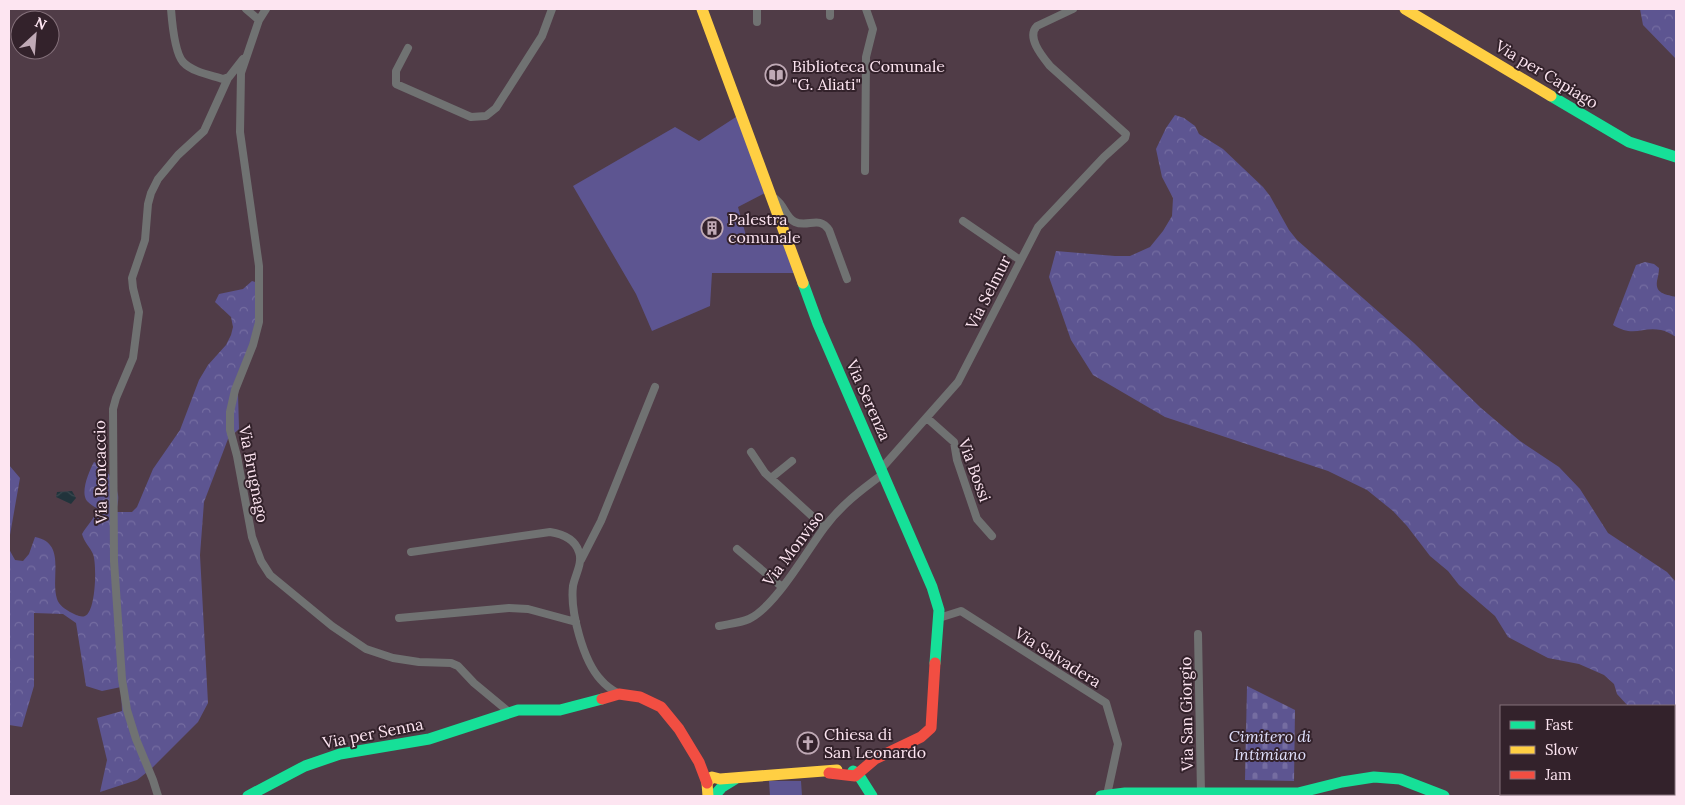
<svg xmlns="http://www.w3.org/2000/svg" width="1685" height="805" font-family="Lora,serif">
  <defs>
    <pattern id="forest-crowns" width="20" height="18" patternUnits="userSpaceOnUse" patternTransform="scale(1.25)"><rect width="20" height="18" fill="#5d5591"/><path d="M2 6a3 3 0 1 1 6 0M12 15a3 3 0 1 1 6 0" fill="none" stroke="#756da1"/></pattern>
    <pattern id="cemetery-stones" width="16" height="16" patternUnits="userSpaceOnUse" patternTransform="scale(1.25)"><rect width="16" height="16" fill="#5d5591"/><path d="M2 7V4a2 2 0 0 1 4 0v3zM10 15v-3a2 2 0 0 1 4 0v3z" fill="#756da1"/></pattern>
    <pattern id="water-waves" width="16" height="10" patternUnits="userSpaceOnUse" patternTransform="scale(1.25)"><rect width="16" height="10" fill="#21333b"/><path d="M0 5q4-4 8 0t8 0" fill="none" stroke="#37474e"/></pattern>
  </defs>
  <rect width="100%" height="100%" fill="#503c47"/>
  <!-- forest -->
  <path fill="url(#forest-crowns)" d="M1640,9H1676V59L1643,25Z
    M1175,115L1184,118L1195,126L1199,134L1223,149L1263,187L1270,196L1289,230L1297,240L1414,343L1481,408L1520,441L1559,467L1580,489L1608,533L1667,572L1676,582V796H1668L1666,794H1674V706H1628L1617,694L1614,684L1604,675L1579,664L1548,658L1508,637L1495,616L1459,585L1448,571L1430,556L1407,526L1393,511L1367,490L1328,471L1165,417L1093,375L1071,340L1049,277L1056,251L1115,256H1130L1150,247L1163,231L1172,216L1173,198L1162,177L1156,149L1166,128Z
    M1645,262L1654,264L1659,268C1659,273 1658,276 1657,281C1655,294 1666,294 1676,297V337C1671,334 1666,331 1661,330C1642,326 1634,338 1613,325L1636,265Z
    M252,281L259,283L263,296L238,393L239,429L228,439L204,502L200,555L208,703L198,722L151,769L137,780L100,792L107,760L97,718L122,711L121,687L102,691L86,686L76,623L63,614L34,613V686L22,727L9,725V465L20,478L10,535L9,549L15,560L23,561L29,554L35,537C67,543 50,577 57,599C59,605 65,609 70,612C75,614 80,618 85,616C96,612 97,564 93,554C90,547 84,542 82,534C87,525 95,519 97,508C94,507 90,504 87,501C80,493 89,471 94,462C106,467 116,482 118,495C119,500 117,507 116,512H132L137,507L153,469L180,430L199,380L208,365L226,345L231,335L233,327L231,317L215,302L219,294L243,289Z"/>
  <!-- cemetery -->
  <path fill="url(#cemetery-stones)" d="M1247,686L1295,710L1294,781L1245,780Z"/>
  <!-- pitch -->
  <path fill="#5d5591" d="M739,115L767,192L738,207L747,239L784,243L795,273H712L710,306L652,331L636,294L573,186L675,127L699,141Z
    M769,781H801L802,796H770Z"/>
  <!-- water -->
  <path fill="url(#water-waves)" d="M72,491L76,498L71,504L56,497L57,492Z"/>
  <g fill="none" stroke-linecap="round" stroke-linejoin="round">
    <!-- street -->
    <path stroke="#707272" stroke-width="8" d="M171,9C172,22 175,53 183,62C192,72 211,75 223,79L229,77L243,59
      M246,9L259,20
      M266,9L259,20L241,73L240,132L259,266V322L253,345L235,390L230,412V430L237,456L252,537L261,561L270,575L332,626L366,649L393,658L419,662L451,663L458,666L474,683L509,712
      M757,9V22
      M830,9V16
      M408,48L396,71V84L471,117L486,116L496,108L542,36L552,9
      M865,171L866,57L873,29L866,9
      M771,196C786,204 784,217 795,222C808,228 819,215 829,230L847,279
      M963,221L1020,260
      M927,418L954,442L957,460L977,519L992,536
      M751,452L765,473L824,527
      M881,469L958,382L1038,227L1104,157L1125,138L1126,134L1050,66C1042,56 1026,37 1037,26L1073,9
      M771,478L792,461
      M737,549L782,587
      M411,552L550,532C563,534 575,539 579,552C583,563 575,575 573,586C570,611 583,661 601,680C606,686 612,690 619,694
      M581,560L601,521L655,387
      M399,618L509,608L528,609L576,622
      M939,618L961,611L1106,703L1118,744L1107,795
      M719,626C728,624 740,623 749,619C775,607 806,552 824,528C840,506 861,490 883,474
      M1198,634L1201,793
      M158,796L153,780L136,739L127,710L122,679L114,561L113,409L116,398L133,358L139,312L133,288L132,278L145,240L148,204L151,193L158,179L178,155L204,131L228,78"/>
    <!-- fast -->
    <path stroke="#16e098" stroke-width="11" d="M1551,96L1629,142L1676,157
      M803,283L818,324L932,587L939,610L935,663
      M853,771L858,774L872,796
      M1674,783H1676
      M248,796L305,766L340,754L429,739L518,710H560L602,699
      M714,796L722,787L735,779
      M1101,796L1125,793H1298L1342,782L1374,777L1400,779L1444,796
      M1571,796L1581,794"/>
    <!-- slow -->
    <path stroke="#ffcf43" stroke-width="11" d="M702,9L803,283
      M1405,9L1551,96
      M708,796L707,783L712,777L720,779L837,770"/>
    <!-- jam -->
    <path stroke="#f24e42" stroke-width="11" d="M602,699L619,694L640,697L661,707L679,729L699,762L707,783
      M829,773L855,776L875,759L921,737L931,728L935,663"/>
  </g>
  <!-- icons -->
  <defs>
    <g id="library-ring" transform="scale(1.125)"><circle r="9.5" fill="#33222b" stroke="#c0aab6" stroke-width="1.5"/><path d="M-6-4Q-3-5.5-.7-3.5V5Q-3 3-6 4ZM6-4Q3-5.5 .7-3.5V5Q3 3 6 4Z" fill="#c0aab6"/></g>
    <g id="building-ring" transform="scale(1.125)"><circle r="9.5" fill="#33222b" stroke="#c0aab6" stroke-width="1.5"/><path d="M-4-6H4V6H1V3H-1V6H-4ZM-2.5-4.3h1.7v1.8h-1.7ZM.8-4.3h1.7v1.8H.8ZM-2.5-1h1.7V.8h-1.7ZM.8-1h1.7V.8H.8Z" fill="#c0aab6"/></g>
    <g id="church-ring" transform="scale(1.125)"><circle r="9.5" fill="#33222b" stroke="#c0aab6" stroke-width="1.5"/><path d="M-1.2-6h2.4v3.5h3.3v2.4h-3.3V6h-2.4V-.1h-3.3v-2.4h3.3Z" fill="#c0aab6"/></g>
  </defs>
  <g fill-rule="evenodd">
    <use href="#library-ring" x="776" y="75"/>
    <use href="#building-ring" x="712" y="228"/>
    <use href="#church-ring" x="808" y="743"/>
  </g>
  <g text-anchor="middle" stroke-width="4" stroke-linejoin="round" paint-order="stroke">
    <!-- poi labels -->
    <g font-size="16" fill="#fde5f1" stroke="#33222b" text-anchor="start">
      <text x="792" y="72">Biblioteca Comunale<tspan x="792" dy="18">"G. Aliati"</tspan></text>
      <text x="728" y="225">Palestra<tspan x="728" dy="18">comunale</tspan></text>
      <text x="824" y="740">Chiesa di<tspan x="824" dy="18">San Leonardo</tspan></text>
    </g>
    <!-- street labels -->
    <g font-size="16" fill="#fde5f1" stroke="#33222b">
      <text transform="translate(1547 74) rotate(31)" y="6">Via per Capiago</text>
      <text transform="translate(988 292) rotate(-63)" y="6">Via Selmur</text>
      <text transform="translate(869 400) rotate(66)" y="6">Via Serenza</text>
      <text transform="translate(975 470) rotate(70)" y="6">Via Bossi</text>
      <text transform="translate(100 472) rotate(-91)" y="6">Via Roncaccio</text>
      <text transform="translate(254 474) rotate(79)" y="6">Via Brugnago</text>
      <text transform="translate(793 548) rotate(-53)" y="6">Via Monviso</text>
      <text transform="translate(1058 657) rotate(32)" y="6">Via Salvadera</text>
      <text transform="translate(1186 714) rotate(-91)" y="6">Via San Giorgio</text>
      <text transform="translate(373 733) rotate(-11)" y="6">Via per Senna</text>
    </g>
    <!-- park labels -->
    <g font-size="16" font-style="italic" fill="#e0e0fc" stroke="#33222b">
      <text x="1270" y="742">Cimitero di<tspan x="1270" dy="18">Intimiano</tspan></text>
    </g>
  </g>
  <!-- border -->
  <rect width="1685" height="805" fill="none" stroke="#fde5f1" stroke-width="20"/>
  <!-- legend -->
  <rect x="1500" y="705" width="175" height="90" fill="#33222b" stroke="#84707a"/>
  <rect x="1510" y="721" width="25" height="8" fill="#16e098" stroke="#84707a"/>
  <text x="1545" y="730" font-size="15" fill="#fde5f1">Fast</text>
  <rect x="1510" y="746" width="25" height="8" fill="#ffcf43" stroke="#84707a"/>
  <text x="1545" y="755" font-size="15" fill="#fde5f1">Slow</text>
  <rect x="1510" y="771" width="25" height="8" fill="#f24e42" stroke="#84707a"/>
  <text x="1545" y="780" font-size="15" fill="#fde5f1">Jam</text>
  <!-- north arrow -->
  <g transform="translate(35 35) rotate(26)"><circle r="24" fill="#33222b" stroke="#84707a"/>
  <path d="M0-4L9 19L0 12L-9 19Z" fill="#c0aab6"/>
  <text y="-8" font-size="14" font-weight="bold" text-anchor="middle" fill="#fde5f1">N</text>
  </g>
</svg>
